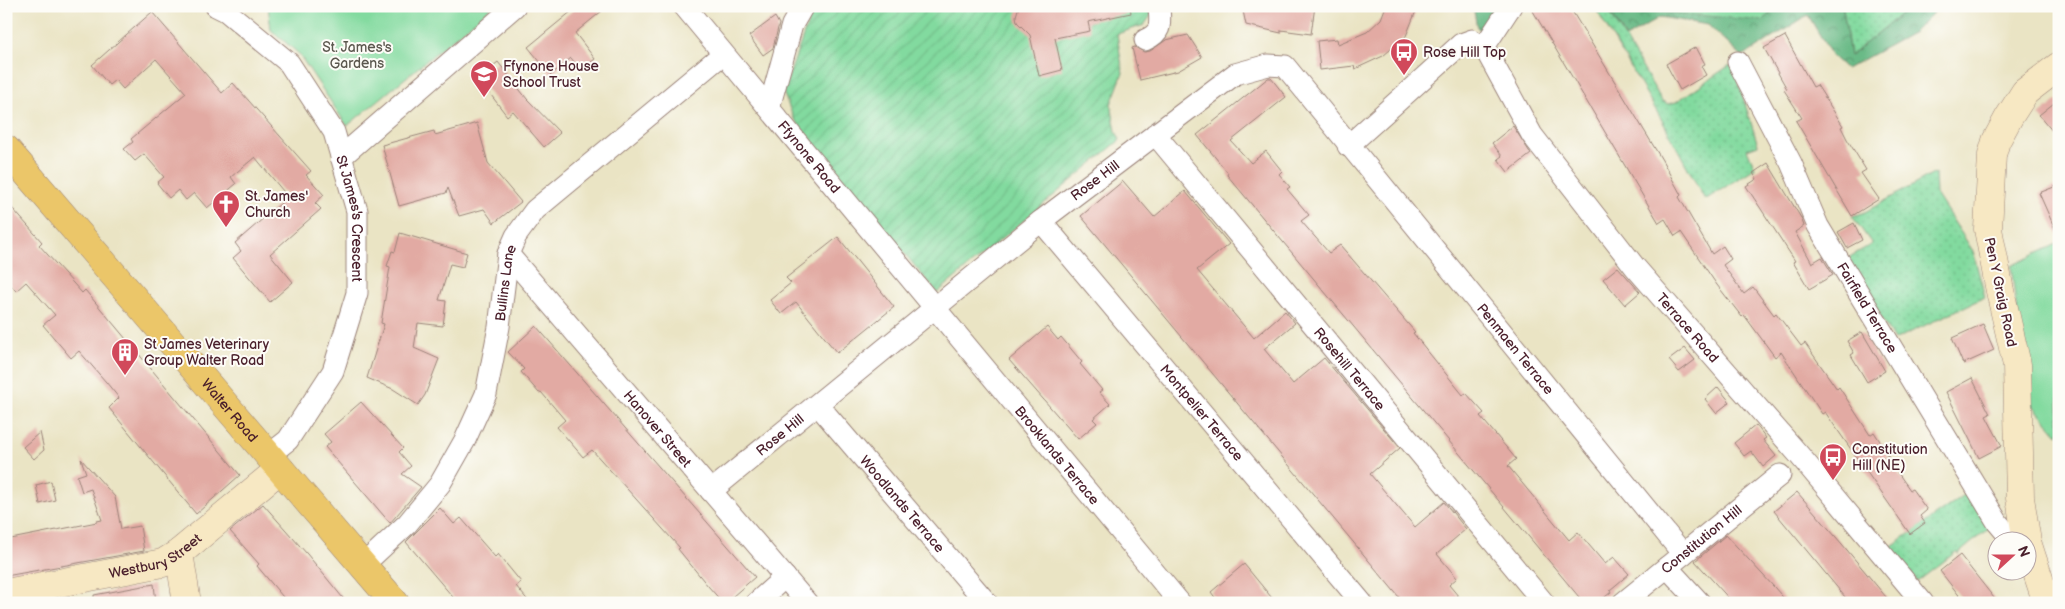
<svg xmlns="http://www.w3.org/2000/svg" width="2065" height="609" font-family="'Balsamiq Sans',sans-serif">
  <defs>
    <pattern id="grass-dots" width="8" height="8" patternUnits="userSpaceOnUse" patternTransform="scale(1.25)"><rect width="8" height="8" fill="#82da9f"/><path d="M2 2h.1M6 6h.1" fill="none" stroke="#72bb89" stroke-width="1.8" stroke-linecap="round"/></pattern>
    <pattern id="forest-crowns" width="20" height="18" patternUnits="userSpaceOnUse" patternTransform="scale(1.25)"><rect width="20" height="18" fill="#69ba86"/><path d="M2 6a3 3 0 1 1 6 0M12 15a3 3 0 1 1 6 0" fill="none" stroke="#58976e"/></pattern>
    <pattern id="garden-furrows" width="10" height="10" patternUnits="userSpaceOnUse" patternTransform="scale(1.25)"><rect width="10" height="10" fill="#82da9f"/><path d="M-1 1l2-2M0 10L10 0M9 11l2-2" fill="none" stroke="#72bb89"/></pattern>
  </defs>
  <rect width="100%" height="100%" fill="#fdfcf7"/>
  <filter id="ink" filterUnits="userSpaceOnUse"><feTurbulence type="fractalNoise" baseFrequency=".02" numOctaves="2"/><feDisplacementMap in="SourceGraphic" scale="10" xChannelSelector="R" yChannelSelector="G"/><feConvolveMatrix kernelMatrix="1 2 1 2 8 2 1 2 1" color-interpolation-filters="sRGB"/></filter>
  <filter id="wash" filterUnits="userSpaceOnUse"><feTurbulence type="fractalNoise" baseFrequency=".0096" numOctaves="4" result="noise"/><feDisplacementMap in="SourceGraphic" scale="20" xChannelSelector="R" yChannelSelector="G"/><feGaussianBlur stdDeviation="1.12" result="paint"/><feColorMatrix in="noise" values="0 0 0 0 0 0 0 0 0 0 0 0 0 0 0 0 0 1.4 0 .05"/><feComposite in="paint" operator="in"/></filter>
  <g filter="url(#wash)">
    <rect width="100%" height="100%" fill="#eae4c4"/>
    <!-- grass -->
    <path fill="url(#grass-dots)" stroke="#667c65" d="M1594,6H1606L1662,101L1668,104L1676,102L1730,65L1735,72L1758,145L1747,149L1755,168L1705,200L1663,122Z
      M1845,6H1911L1850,56L1843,9Z
      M1935,173L1936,194L1973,251L1985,297L1894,340L1846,259L1872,244L1852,216L1863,213Z
      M1967,493L1989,528L1958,554L1956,552L1917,582L1889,548Z"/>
    <!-- forest -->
    <path fill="url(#forest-crowns)" stroke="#5a6c58" d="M1473,6H1502L1485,34L1477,27Z
      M1606,6H1845L1843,9L1850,56L1911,6H1940L1914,32L1846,69L1832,56L1808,15L1742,57L1708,25L1660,17L1626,38Z"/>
    <!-- park -->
    <path fill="#82da9f" stroke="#667c65" d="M268,6H493L347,126L299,54L271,30Z
      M1642,6H1776L1763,21L1652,11Z
      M2059,243V435L2028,400L2011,266Z"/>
    <!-- garden -->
    <path fill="url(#garden-furrows)" stroke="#667c65" d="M816,6H1151L1152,14L1144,25L1117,34L1123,73L1111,104L1116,131L1120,140L937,293L794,119L783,92L811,14Z"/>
    <g id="blocks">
      <!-- building -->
      <path fill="#e2aaa3" d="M578,6H608L575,33L595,59L581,70L571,58L551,75L528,47Z
        M1019,6H1130L1131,13L1088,22L1090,31L1055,38L1062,70L1039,76L1030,35L1017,22L1016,16Z
        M1242,6H1315L1311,34L1281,30V33L1246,25Z
        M1386,6H1418L1406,36L1383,56L1355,69L1354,66L1320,70L1317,41L1337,39L1338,44L1367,32L1381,19Z
        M1530,6H1569L1662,160L1681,195L1679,197L1712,254L1723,246L1731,259L1723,265L1744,294L1753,287L1774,315L1776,313L1801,346L1805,343L1837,389L1839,387L1870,435L1874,432L1889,455L1886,456L1910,490L1912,489L1927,510L1920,516L1925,523L1910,534L1825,412L1822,414L1781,352L1775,357L1744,315L1742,317L1717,285L1681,232L1675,236L1665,219L1659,223Z
        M152,12L222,93L233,83L311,171L306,175L324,195L315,203L321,209L270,254L293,282L270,302L233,258L241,251L235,243L288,197L255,157L231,177L236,184L207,208L194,193L186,200L178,190L169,198L157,183L164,177L144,154L135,161L124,149L133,142L131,139L186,93L156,59L123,89L115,80L109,85L92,65Z
        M775,17L779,24L773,48L763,55L749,36Z
        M1188,35L1202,57L1178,71L1140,80L1132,48L1135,47L1144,52L1150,51L1166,40Z
        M1785,36L1813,87L1817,85L1843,126L1841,127L1847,139L1866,170L1861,173L1879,199L1852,216L1796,121L1802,118L1784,90L1787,89L1764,48Z
        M1696,47L1705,64L1701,66L1706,75L1680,90L1666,64Z
        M498,62L527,99L560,133L544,147L513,111L507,116L478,78Z
        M1268,78H1271L1286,97L1231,141L1251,163L1266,151L1282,171L1279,174L1290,187L1287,189L1309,215L1301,221L1329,253L1340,245L1415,332L1413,333L1463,395L1466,393L1484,413L1480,416L1516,459L1508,466L1569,540L1578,532L1605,564L1614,557L1629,574L1610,590L1611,592L1598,603H1584L1238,188L1227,175L1228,173L1197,135Z
        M2059,99V139L2039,115Z
        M477,123L488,163L521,202L494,223L484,209L459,216L448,188L446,193L399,206L382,145L434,131L435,135Z
        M1513,126L1531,154L1508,172L1498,159L1502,156L1492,143Z
        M1768,163L1801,218L1804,226L1795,232L1812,263L1822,257L1833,275L1809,289L1793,262L1795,261L1746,186L1757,179L1753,173Z
        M1123,181L1154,217L1185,191L1229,244L1197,270L1218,295L1254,338L1285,311L1295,323L1264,349L1293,384L1324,358L1400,448L1370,474L1397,506L1415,527L1444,502L1466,529L1437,554L1457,578L1449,585L1464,603H1404L1081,216Z
        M2059,185V238L2039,193Z
        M6,201L42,242L39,245L82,293L85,290L240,475L196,514L109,408L119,398L106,382L79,351L71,358L43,325L55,315L26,282L16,291L6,280Z
        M1854,223L1862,240L1847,248L1838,232Z
        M400,233L467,253L463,267L450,264L439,300L446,301L443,326L418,323L414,348L439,359L425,395L418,405L393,389L367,378L384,324L381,323L390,267L387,266L392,251L395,252Z
        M838,237L894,307L837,353L796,302L781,314L770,300L791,283L786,278Z
        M1618,267L1640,292L1625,305L1603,279Z
        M1983,324L1994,350L1963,364L1952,338Z
        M536,326L755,577L725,603H723L708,586L678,549L680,548L592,450L583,457L557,427L565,420L541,392L539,393L521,372L524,369L508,352Z
        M1047,327L1058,340L1061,337L1082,362L1080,364L1102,390L1099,392L1110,404L1093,419L1097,423L1078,439L1009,360Z
        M1862,332L1885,371L1867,382L1851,355L1854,353L1847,341Z
        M1685,348L1695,360L1679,372L1669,360Z
        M1972,378L1990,414L1986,416L2002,446L1979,458L1946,392Z
        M1718,387L1730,402L1716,413L1705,399Z
        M361,402L403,448L399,452L411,466L402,474L421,487L390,523L325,447L331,442L324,434Z
        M1756,425L1766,438L1763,440L1776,456L1763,467L1751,451L1744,456L1734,443Z
        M40,432L44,450L34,459L23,447Z
        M81,459L115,497L121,529L140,526L144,551L6,576V540L97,522V521L102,520L91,489L82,492L77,476L86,473Z
        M51,481L55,500L40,504L36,485Z
        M1797,492L1842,544L1891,603H1850L1774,511Z
        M263,504L307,554L347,603H288L257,566L259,564L230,531Z
        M440,508L454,524L461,518L495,557L498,554L521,582L516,586L530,603H458L406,542Z
        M1726,535L1774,587L1788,603H1733L1695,561Z
        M1960,555L1983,584L1998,603H1965L1940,571Z
        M1244,564L1276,603H1219L1211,592Z
        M154,584L156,603H94V595Z"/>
    </g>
  </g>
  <g filter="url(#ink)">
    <use href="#blocks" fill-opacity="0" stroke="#9a8278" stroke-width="1"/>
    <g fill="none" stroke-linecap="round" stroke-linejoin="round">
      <!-- street casing -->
      <g stroke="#9a8278" stroke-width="23">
        <g id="street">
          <path id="s1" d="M216,6L226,11L289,63L334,132L357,211V293L333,371L288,440L269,455"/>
          <path id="s2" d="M684,6L1180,603"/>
          <path d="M1145,40C1163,32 1160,24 1159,6"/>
          <path d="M1484,47L1511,6"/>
          <path id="s3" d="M1738,62L1791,163L1818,226L1998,523L2014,542"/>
          <path d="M769,108L792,25L803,6"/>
          <path id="s4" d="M1155,134L1544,603"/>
          <path id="s5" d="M1348,146L1461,44L1472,40L1484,47L1532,135L1635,267L1800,456L1923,603"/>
          <path d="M341,157L515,6"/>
          <path id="s6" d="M1041,221L1362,603"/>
          <path id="s7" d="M508,254L807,603"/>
          <path id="s8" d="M818,405L987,603"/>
          <path id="s9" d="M711,491L1041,221L1235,74L1268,65L1285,66L1683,554"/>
          <path id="s10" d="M363,565L407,524L440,484L465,440L486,394L499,327L508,254L516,236L535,210L723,54"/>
          <path d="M1667,567L1700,603"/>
          <path d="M756,603L785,577"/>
          <path id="s11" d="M1623,603L1780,475"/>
        </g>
      </g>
      <!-- secondary casing -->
      <g stroke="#9a8278" stroke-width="29">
        <g id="secondary">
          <path d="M2027,542L2020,498L2017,365L2000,291L1988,229L1992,155L1996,141L2009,117L2025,92L2059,66"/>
          <path d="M2028,545L2047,603"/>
          <path d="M179,553L187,603"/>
          <path id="s12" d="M6,593L163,563L179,553L280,469"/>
        </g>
      </g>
      <!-- primary casing -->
      <g stroke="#9a8278" stroke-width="29">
        <g id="primary">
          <path id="s13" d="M6,149L395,603"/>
        </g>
      </g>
      <!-- street -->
      <use href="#street" stroke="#fff" stroke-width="21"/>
      <!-- secondary -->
      <use href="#secondary" stroke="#f7e8c3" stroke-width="28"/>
      <!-- primary -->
      <use href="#primary" stroke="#ebc669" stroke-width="28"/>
    </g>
  </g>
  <!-- icons -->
  <defs>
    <g id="bus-pin" transform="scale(1.4375)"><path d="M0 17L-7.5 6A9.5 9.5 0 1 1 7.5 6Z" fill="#d1495b" stroke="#fdfcf7"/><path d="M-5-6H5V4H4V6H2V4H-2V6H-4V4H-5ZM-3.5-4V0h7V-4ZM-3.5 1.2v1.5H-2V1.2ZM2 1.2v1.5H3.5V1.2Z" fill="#fff"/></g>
    <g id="school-pin" transform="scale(1.4375)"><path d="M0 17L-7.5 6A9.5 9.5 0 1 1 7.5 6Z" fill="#d1495b" stroke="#fdfcf7"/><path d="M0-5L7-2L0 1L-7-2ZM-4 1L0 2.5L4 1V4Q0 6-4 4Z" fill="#fff"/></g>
    <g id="church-pin" transform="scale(1.4375)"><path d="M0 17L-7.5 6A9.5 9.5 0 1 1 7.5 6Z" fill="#d1495b" stroke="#fdfcf7"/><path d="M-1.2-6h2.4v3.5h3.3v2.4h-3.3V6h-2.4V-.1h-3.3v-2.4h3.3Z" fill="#fff"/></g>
    <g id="building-pin" transform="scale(1.4375)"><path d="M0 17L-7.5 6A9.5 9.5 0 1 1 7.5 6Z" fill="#d1495b" stroke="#fdfcf7"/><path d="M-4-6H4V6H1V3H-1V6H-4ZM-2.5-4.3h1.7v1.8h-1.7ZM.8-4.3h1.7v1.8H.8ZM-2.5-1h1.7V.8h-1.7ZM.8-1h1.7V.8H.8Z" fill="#fff"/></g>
  </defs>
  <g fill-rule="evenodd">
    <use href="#bus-pin" x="1404" y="52"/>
    <use href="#school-pin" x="484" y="74"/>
    <use href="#church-pin" x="226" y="204"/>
    <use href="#building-pin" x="125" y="352"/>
    <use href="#bus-pin" x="1833" y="457"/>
  </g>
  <g text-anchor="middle" stroke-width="4" stroke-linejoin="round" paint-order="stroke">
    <!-- park labels -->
    <g font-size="14" fill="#5b574e" stroke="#fdfcf7">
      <text x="357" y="52">St. James's<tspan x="357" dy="16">Gardens</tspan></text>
    </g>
    <!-- poi labels -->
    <g font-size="14" fill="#4a1f2b" stroke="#fdfcf7" text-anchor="start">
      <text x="1423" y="57">Rose Hill Top</text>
      <text x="503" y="71">Ffynone House<tspan x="503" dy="16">School Trust</tspan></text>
      <text x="245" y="201">St. James'<tspan x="245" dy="16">Church</tspan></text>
      <text x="144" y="349">St James Veterinary<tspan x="144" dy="16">Group Walter Road</tspan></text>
      <text x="1852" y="454">Constitution<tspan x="1852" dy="16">Hill (NE)</tspan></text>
    </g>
    <!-- street labels -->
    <g font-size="14" fill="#4a1f2b" stroke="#fdfcf7">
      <text dy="5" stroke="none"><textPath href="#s2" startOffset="196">Ffynone Road</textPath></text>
      <text dy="5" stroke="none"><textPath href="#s9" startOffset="494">Rose Hill</textPath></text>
      <text dy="5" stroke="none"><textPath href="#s1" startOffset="264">St James's Crescent</textPath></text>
      <text dy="5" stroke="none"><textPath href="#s10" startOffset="326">Bullins Lane</textPath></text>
      <text transform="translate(2001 292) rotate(78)" y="5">Pen Y Graig Road</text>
      <text dy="5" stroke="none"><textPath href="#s3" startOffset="278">Fairfield Terrace</textPath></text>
      <text dy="5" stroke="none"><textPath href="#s5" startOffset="526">Terrace Road</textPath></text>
      <text dy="5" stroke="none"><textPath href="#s9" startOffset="1086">Penmaen Terrace</textPath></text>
      <text dy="5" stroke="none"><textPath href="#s4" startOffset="305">Rosehill Terrace</textPath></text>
      <text dy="5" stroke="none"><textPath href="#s13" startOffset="344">Walter Road</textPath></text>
      <text dy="5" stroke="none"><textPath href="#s6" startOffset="250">Montpelier Terrace</textPath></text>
      <text dy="5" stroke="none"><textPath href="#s7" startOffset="230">Hanover Street</textPath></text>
      <text dy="5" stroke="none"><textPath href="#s9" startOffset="89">Rose Hill</textPath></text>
      <text dy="5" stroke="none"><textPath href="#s2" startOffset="584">Brooklands Terrace</textPath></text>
      <text dy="5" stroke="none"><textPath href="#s8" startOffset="130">Woodlands Terrace</textPath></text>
      <text dy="5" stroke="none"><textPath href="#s11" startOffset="101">Constitution Hill</textPath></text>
      <text dy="5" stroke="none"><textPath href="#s12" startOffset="155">Westbury Street</textPath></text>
    </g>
  </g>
  <!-- margin -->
  <rect width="2065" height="609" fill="none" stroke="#fdfcf7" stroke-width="25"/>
  <!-- north arrow -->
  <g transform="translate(2012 556) rotate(69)"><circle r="24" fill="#fdfcf7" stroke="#b5a4a5"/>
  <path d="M0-4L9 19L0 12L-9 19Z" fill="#d1495b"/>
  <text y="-8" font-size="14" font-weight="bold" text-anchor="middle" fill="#4a1f2b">N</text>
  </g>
</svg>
